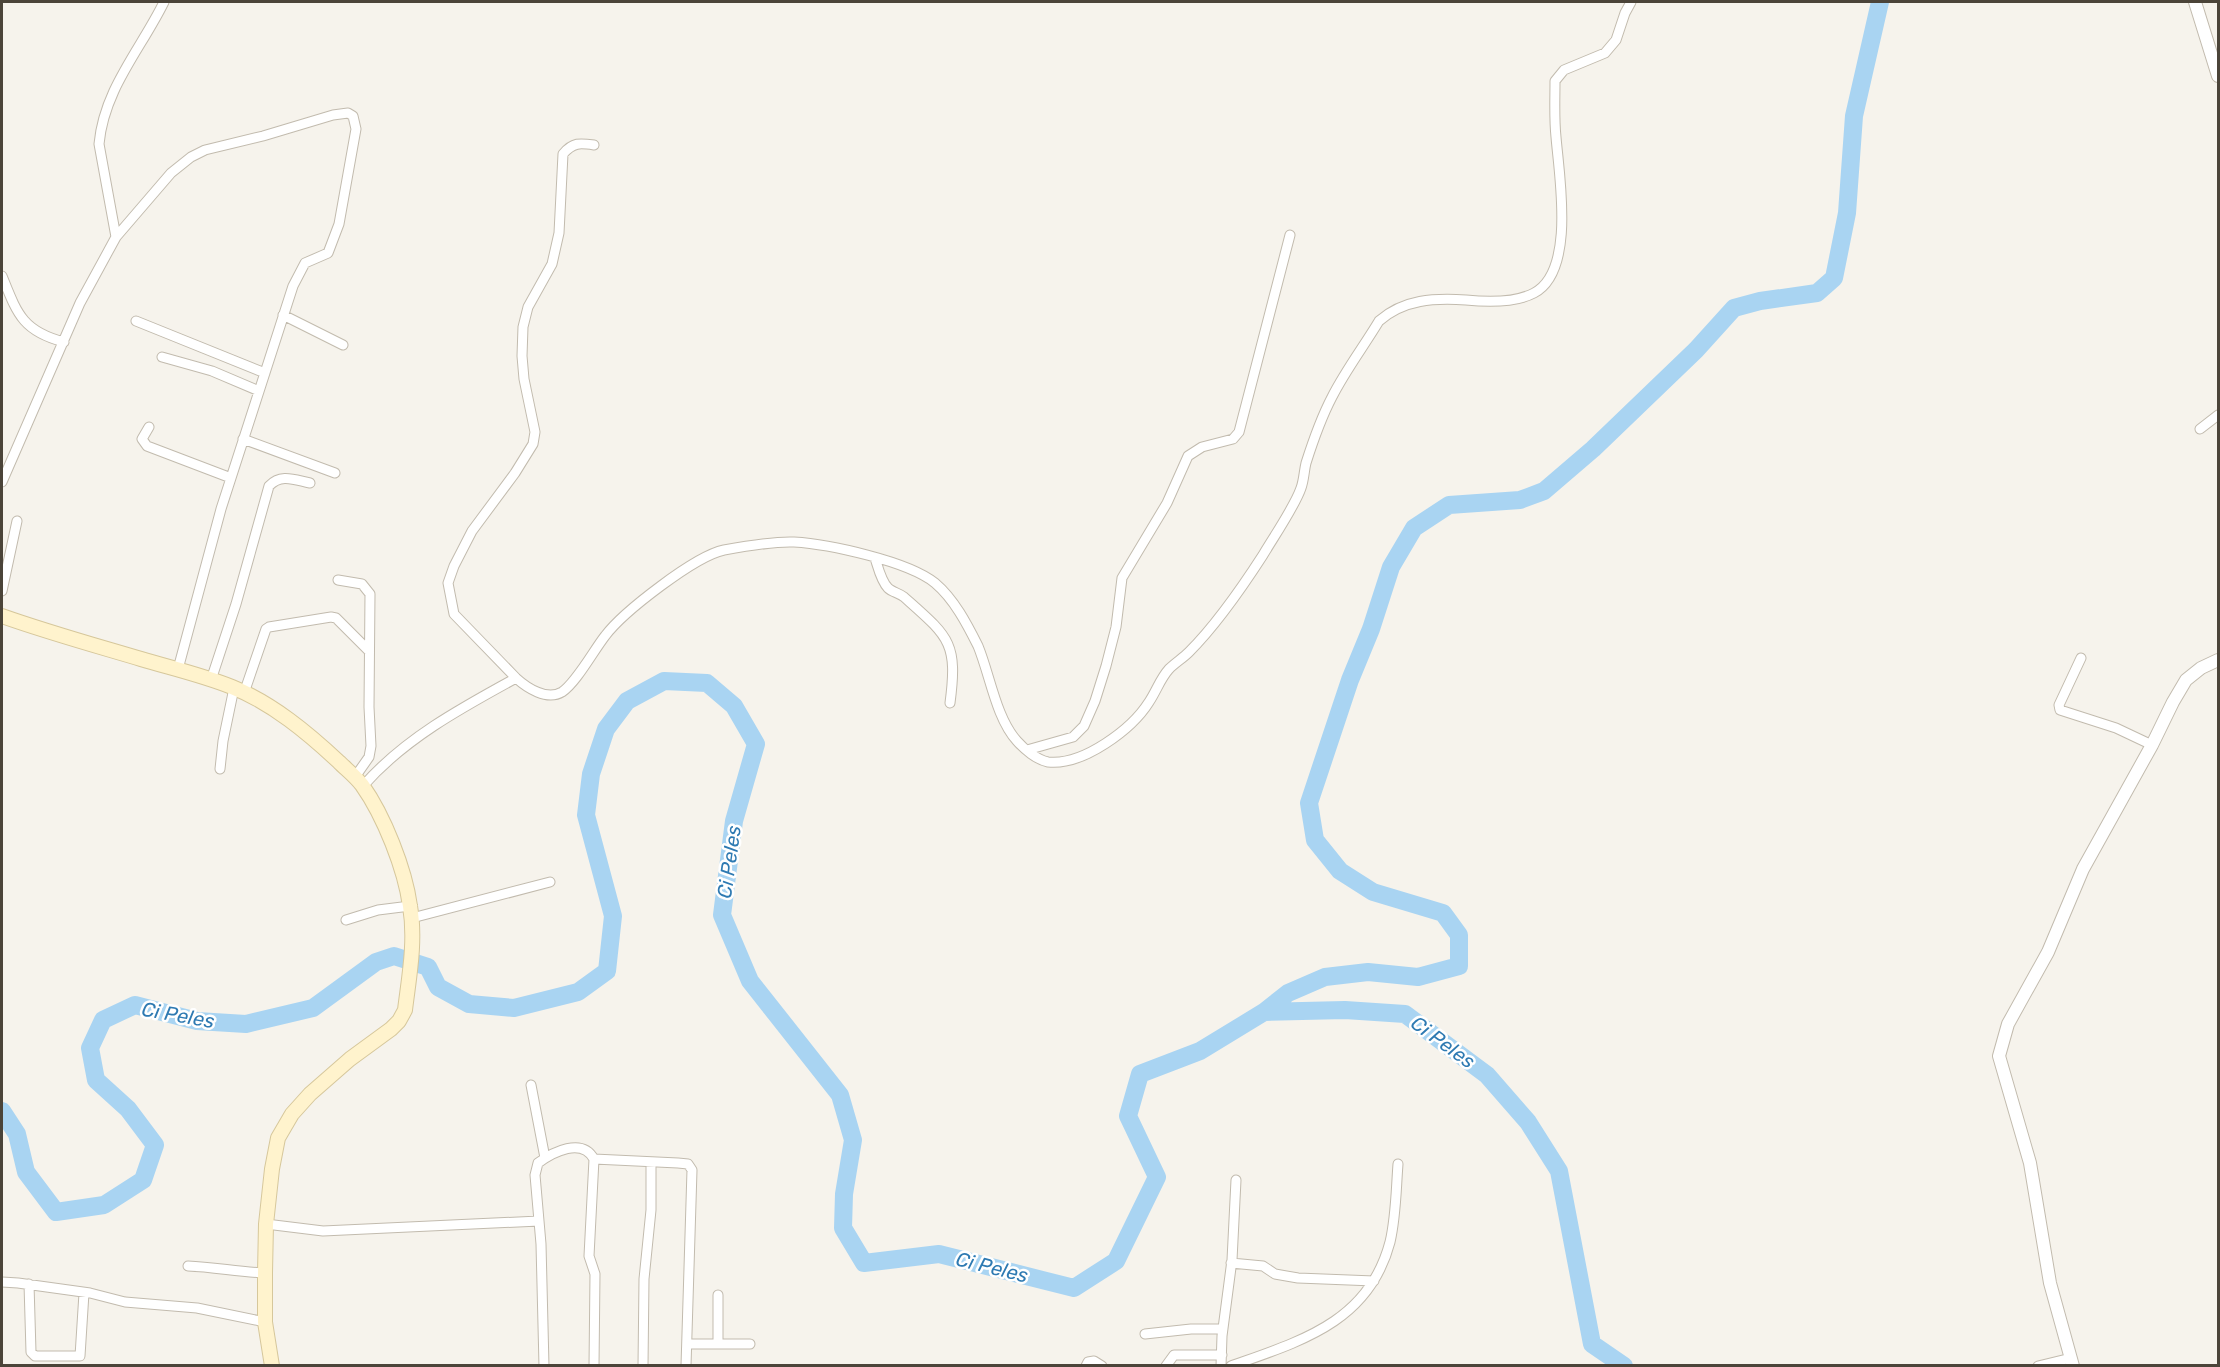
<svg xmlns="http://www.w3.org/2000/svg" width="2220" height="1367" font-family="Rubik,sans-serif">
  <rect width="100%" height="100%" fill="#f6f3ec"/>
  <g fill="none" stroke-linecap="round" stroke-linejoin="round">
    <!-- river -->
    <path stroke="#a9d4f2" stroke-width="18" d="M1264,1012L1288,993L1325,977L1368,972L1418,977L1459,966V935L1443,913L1373,892L1340,871L1315,840L1309,803L1350,680L1371,629L1391,567L1414,528L1449,505L1520,500L1544,491L1593,449L1696,350L1734,308L1760,301L1817,293L1834,278L1847,213L1854,116L1880,2
      M2,1111L17,1134L26,1172L56,1212L104,1205L143,1180L155,1145L128,1109L96,1080L90,1048L103,1020L135,1005L197,1021L246,1024L313,1008L376,962L394,956L428,967L438,987L469,1004L514,1008L578,992L607,971L613,916L586,815L591,774L606,729L627,701L664,681L707,683L734,706L756,744L734,821L722,915L750,981L840,1095L853,1140L844,1194L843,1228L864,1263L939,1254L1074,1288L1116,1261L1157,1177L1128,1116L1140,1074L1200,1051L1264,1012L1345,1010L1405,1014L1487,1075L1528,1122L1559,1171L1592,1344L1624,1366"/>
    <!-- minor casing -->
    <g stroke="#c2bbae" stroke-width="11">
      <path id="minor" d="M594,145C580,143 573,142 563,154L559,233L552,264L528,307L523,327L522,356L524,379L535,432L533,444L515,473L472,531L454,566L448,583L454,614L516,678C527,688 547,701 562,692C576,683 594,650 605,636C623,612 695,556 724,550C741,547 777,541 794,542C828,544 908,561 935,583C954,599 967,624 978,646C990,675 996,718 1017,741C1024,749 1037,760 1048,762C1083,766 1132,729 1149,702C1157,690 1160,679 1169,669C1175,663 1183,658 1189,652C1215,626 1243,586 1263,555C1273,538 1295,506 1301,488C1304,480 1304,471 1306,463C1313,441 1321,418 1332,397C1345,371 1364,346 1379,321C1404,299 1434,298 1466,300C1486,302 1515,303 1534,293C1576,271 1559,175 1556,137C1554,118 1555,100 1555,81L1564,70L1605,53L1616,40L1625,13L1631,2
        M116,237L99,144C104,89 141,49 164,2
        M2,276C17,313 22,331 64,342
        M283,315L343,345
        M136,321L265,373
        M162,357L212,371L259,391
        M149,427L142,439L147,446L231,478
        M2200,429L2218,415
        M243,439L335,473
        M2,482L80,303L116,237L171,173L191,157L205,150L263,136L333,115L348,113L353,116L356,129L339,224L328,253L305,263L293,286L221,509L178,669
        M875,558C878,567 881,581 888,588C892,592 899,593 904,597C949,637 958,642 950,703
        M338,580L362,584L370,594L369,707L371,746L369,757L355,777
        M2,591L17,521
        M2081,658L2059,705L2060,710L2116,728L2152,745
        M211,680L236,604L269,486C281,473 295,480 310,483
        M244,693L266,629L269,627L331,617L336,618L369,651
        M1027,750L1073,737L1084,726L1095,701L1106,666L1116,627L1122,578L1167,503L1188,456L1202,447L1233,439L1239,432L1290,235
        M220,769L223,741L234,688
        M363,786C404,739 461,708 516,678
        M412,918L550,882
        M346,920L378,910L410,906
        M531,1085L545,1158
        M266,1224L323,1231L539,1221
        M1231,1263L1263,1266L1275,1274L1298,1278L1374,1281
        M188,1266C214,1267 239,1272 265,1273
        M2,1282L18,1283L90,1293L125,1302L197,1308L265,1322
        M29,1284L31,1352L35,1356H80L84,1293
        M1145,1334L1191,1329H1223
        M687,1344H750
        M718,1344V1295
        M544,1366L541,1244L535,1175L538,1163C553,1152 582,1137 594,1159L678,1163L688,1164L692,1170L686,1366
        M594,1366L595,1274L589,1256L594,1159
        M643,1366L644,1279L651,1210V1163
        M1086,1366L1088,1362L1094,1361L1102,1366
        M1166,1366L1174,1355H1222
        M1221,1366L1222,1336L1232,1260L1236,1180
        M1231,1366C1301,1341 1369,1322 1390,1242C1396,1217 1396,1190 1398,1164
        M2038,1366L2071,1358"/>
    </g>
    <!-- tertiary casing -->
    <g stroke="#c2bbae" stroke-width="14">
      <path id="tertiary" d="M2195,2L2218,76
        M2073,1366L2050,1283L2030,1163L1999,1056L2008,1024L2048,952L2083,869L2152,745L2173,702L2186,680L2201,668L2218,660"/>
    </g>
    <!-- secondary casing -->
    <g stroke="#d6c79b" stroke-width="16">
      <path id="secondary" d="M2,616C47,632 94,645 141,659C171,668 202,675 232,687C272,703 308,733 339,762C347,770 355,776 362,785C384,816 405,869 410,906C416,941 409,977 405,1010L399,1021L391,1029L350,1059L310,1094L292,1114L278,1138L272,1169L266,1224L265,1273V1322L272,1366"/>
    </g>
    <!-- minor -->
    <use href="#minor" stroke="#fff" stroke-width="9"/>
    <!-- tertiary -->
    <use href="#tertiary" stroke="#fff" stroke-width="12"/>
    <!-- secondary -->
    <use href="#secondary" stroke="#fff3cd" stroke-width="14"/>
  </g>
  <g text-anchor="middle" stroke-width="5" stroke-linejoin="round" paint-order="stroke">
    <!-- water labels -->
    <g font-size="20" font-style="italic" fill="#2e7ab2" stroke="#fff">
      <text transform="translate(729 862) rotate(-82)" y="7">Ci Peles</text>
      <text transform="translate(178 1015) rotate(10)" y="7">Ci Peles</text>
      <text transform="translate(1443 1042) rotate(36)" y="7">Ci Peles</text>
      <text transform="translate(992 1267) rotate(14)" y="7">Ci Peles</text>
    </g>
  </g>
  <!-- border -->
  <rect width="2220" height="1367" fill="none" stroke="#4b4439" stroke-width="6"/>
</svg>
